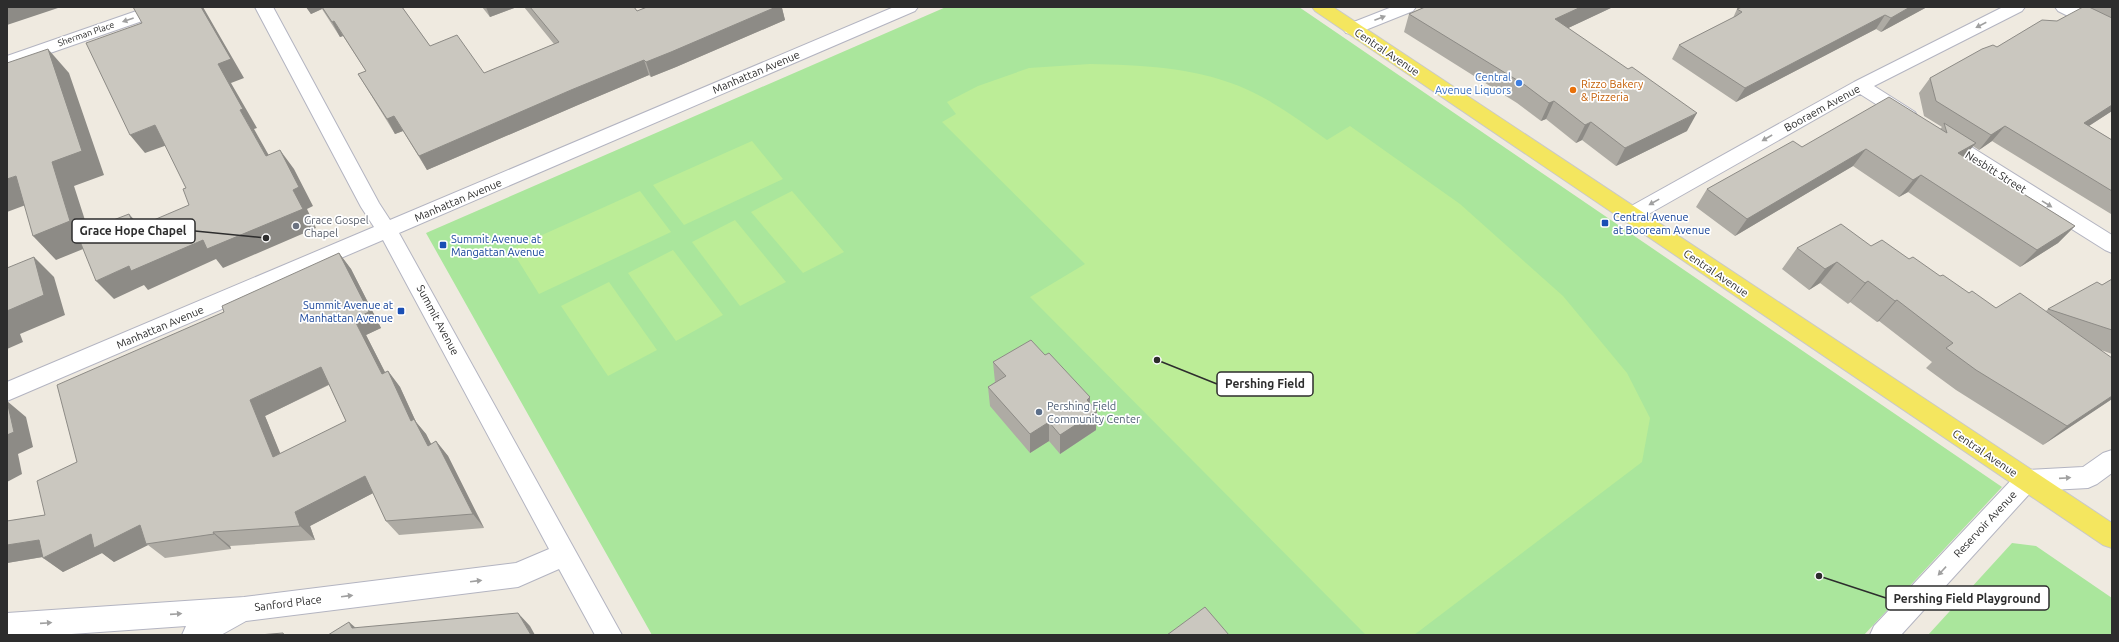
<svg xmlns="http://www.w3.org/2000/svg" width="2119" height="642" font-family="Ubuntu,sans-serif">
  <rect width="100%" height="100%" fill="#efeae0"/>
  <!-- green -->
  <path fill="#aae69c" d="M946,7H1299L2002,487L1864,635H652L426,233Z
    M2012,543L2036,546L2112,598V635H1928Z"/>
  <!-- pitch -->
  <path fill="#bced97" d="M1090,64C1140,65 1192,67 1239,86C1271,99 1299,120 1327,140L1350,126L1460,204L1563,296L1627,373L1650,418L1642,462L1414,635H1366L1030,297L1085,264L942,122L956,114L947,102L978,86L1029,68Z
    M752,141L783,179L684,225L653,185Z
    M640,191L671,232L539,294L511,249Z
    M792,191L844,252L803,273L751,212Z
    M735,220L786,282L740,306L692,242Z
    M673,250L723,315L676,341L628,273Z
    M609,282L657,350L608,376L561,306Z"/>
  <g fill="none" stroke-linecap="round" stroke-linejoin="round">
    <!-- minor casing -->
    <g stroke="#b3b4c1" stroke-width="2">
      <path id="minor" d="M148,7H174L171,11L7,68V56Z
        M255,7H273L379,203L390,220L894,7H918L915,11L399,233L622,635H595L559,569L518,587L246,621L221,635H182L186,626L57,635H7V613L244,597L516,563L549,549L383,240L7,401V382L374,227L361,207Z
        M1392,7H1416L1413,11L1358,33L1352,34L1346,33L1343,29L1346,25Z
        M2003,7H2025L2022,11L1874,86L1915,112L1917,116L1915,120L1908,122L1901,120L1860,94L1638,220L1631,222L1624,220L1621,215L1624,210L1854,82Z
        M2055,7H2077L2112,26V38L2058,11Z
        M1942,132L1949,133L2112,235V253L2105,250L1935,143L1932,138L1935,133Z
        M2112,450V473L2097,484L2088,488L2032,491L1901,635H1870L1874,626L2017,474L2026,470L2083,467L2103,453Z"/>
    </g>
    <!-- major casing -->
    <g stroke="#c8c8c8" stroke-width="2">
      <path id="major" d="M1312,7H1333L2112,523V548L2103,545L1315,11Z"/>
    </g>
    <!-- minor -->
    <use href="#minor" fill="#fff" fill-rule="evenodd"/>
    <!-- major -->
    <use href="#major" fill="#f4e65f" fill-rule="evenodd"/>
  </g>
  <!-- wall -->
  <path fill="#aeaba4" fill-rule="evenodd" d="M306,7H402L430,46L484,73L554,44L524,7H634L637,11L647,7H785L782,8L785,20L676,67L651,77L649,75L578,105L427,170L403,131L395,134L358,74L366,71L343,36L340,37L322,9L311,14Z
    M482,7H517L490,17Z
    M1425,7H1613L1568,28L1687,131L1616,166L1582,140L1576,143L1546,119L1541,121L1517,103L1404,32L1409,14Z
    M1927,7L1881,32L1876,29L1736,102L1672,59L1679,45L1733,18L1737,9Z
    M2092,7H2112V111L2089,126L2112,140V214H2111L1992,141L1979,150L1973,146L1964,157L2075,226L2058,243L2020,267L1908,192L1899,197L1853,166L1735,236L1696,207L1707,189L1802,147L1940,129L1942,127L1924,116L1919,93L1930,78L1997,47L2057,21L2091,8Z
    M1871,246L1909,259L1996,308L2046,311L2048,309L2102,285L2112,279V354L2101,350L2112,399L2043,445L1956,390L1926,368L1932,362L1879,321L1877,322L1850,302L1848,304L1820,283L1809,290L1782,269L1797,248Z
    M339,253L351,269L381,328L366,335L385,372L388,371L400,387L416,422L426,434L431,444L436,441L448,456L484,528L399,535L386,521L373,493L310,526L315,540L230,546L231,549L165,558L148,545L114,562L102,553L63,572L43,557L7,563V521L45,515L77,462L224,312ZM329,385L346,421L280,454L265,416Z
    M1045,355L1090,397V403L1096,430L1060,454L1049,441L1030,453L990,406L988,387L995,382L993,362Z"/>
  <!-- shaded-wall -->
  <path fill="#8d8b86" d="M7,7H61L7,25Z
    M201,7H203L244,78L231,83L257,128L254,129L280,175L266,156L240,110L218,64Z
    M306,7H321L322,9L311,14Z
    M486,7H517L490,17Z
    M775,7H785L782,8L785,20L676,67L651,77L646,62Z
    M1581,7H1613L1547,38L1555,19Z
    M1910,7H1927L1881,32L1891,18Z
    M1885,15L1876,29L1736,102L1745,88Z
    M334,21L343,36L340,37L332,22Z
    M48,49L69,73L104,175L74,186L93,245L56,260L33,236L52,162Z
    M644,60L649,75L578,105L427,170L419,156L571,90Z
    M1554,101L1546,119L1541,121L1549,103Z
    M2112,105V111L2070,138L2084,123Z
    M1697,113L1687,131L1616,166L1625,148Z
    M394,116L403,131L395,134L387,119Z
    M1591,122L1582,140L1576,143L1585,125Z
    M155,125L170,144L145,153L130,135Z
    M2005,126L1992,141L1979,150L1991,135Z
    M1976,143L1961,160L1958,153Z
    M1866,149L1853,166L1735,236L1747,219Z
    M280,150L294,169L313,206L307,209L316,228L223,268L216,259L148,290L144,285L114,299L96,281L293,190Z
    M1921,175L1908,192L1899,197L1913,180Z
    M16,176L39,200L7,212V179Z
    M129,214L146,233L135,228Z
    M2075,226L2058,243L2020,267L2037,250Z
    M339,253L351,269L381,328L366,335L394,390L382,374L354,319Z
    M34,257L54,277L65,315L20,334L23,342L7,349V311Z
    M1837,262L1820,283L1809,290L1825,269Z
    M1868,281L1850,302L1848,304L1865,283Z
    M1897,300L1879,321L1877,322L1895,301Z
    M321,367L334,382L265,416L288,472L273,457L250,400Z
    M388,371L400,387L416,422L426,434L440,461L428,446L411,421Z
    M2112,396V399L2043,445L2067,426Z
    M1090,397L1089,416L1097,411L1096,430L1060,454V435Z
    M7,401L26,417L33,447L18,454L22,474L7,482Z
    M1049,422V441L1030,453V434Z
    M436,441L448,456L484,528L473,514Z
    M365,476L379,490L310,526L315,540L300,526L295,512Z
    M140,525L146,544L148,545L114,562L102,553L63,572L43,558L48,556L7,563V545L39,540L91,534Z
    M213,532L230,546L231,549L214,534Z
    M518,613L530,626L535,635H531Z
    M349,622L364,635L352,628Z"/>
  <!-- building -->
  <path fill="#cac7bf" stroke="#8d8b86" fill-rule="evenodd" d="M133,7H201L231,59L218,64L243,109L240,110L266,156L280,150L299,187L293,190L303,209L207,249L203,240L131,271L129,266L96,281L77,234L129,214L135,228L189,205L183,189L186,188L155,125L130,135L86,43L142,23Z
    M322,7H402L430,46L457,35L484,73L559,42L530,7H634L637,11L647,7H776L671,52L646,62L644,60L571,90L419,156L394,116L387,119L358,74L366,71L334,21L332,22Z
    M1425,7H1581L1555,19L1628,69L1632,67L1697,113L1625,148L1591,122L1585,125L1554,101L1549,103L1525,85L1409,14Z
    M1742,7H1910L1891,18L1885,15L1745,88L1679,45L1736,16L1742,12L1737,9Z
    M2083,7H2089L2112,18V105L2084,123L2112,140V191L2005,126L1991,135L1936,101L1930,78L1982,49L1993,45L1997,47L2042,20L2057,21Z
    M48,49L82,151L52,162L70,221L33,236L16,176L7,179V63Z
    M1889,97L1947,133L1944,123L1976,143L1958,153L2075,226L2037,250L1921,175L1913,180L1866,149L1747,219L1707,189L1793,141L1802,147Z
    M1841,224L1871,246L1882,240L1909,259L1913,257L1940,276L1943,275L1969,293L1972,291L1996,308L2020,293L2112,358V396L2067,426L1976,370L1946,348L1953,343L1897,300L1895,301L1868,281L1865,283L1837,262L1825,269L1797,248Z
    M339,253L369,312L354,319L382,374L388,371L411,421L414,419L428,446L436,441L473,514L386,521L365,476L295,512L300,526L213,532L214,534L146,544L140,525L94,548L91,534L43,558L39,540L7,545V521L45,515L37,481L77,462L57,385L224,312L222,306ZM321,367L346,421L273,457L250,400Z
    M34,257L44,295L7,311V268Z
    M2112,279V330L2048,309L2097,282L2102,285Z
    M1031,340L1045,355L1049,353L1090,397L1087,400L1097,411L1060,435L1049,422L1030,434L988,387L1006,376L993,362Z
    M7,401L14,432L7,435Z
    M1205,607L1229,635H1167Z
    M518,613L531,635H328L349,622L352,628Z
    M283,633L284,635H259Z"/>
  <!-- one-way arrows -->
  <defs><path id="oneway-solid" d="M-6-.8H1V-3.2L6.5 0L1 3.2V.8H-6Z"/></defs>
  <g fill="#a0a0a0">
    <use href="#oneway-solid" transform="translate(1380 18) rotate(-21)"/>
    <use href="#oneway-solid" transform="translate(128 20) rotate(161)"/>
    <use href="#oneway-solid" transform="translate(1981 25) rotate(153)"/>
    <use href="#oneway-solid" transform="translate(1767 138) rotate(150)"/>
    <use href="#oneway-solid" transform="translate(1654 202) rotate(151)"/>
    <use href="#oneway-solid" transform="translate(2047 204) rotate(32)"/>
    <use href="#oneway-solid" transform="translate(2065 478) rotate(-4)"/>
    <use href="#oneway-solid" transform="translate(1942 571) rotate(133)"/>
    <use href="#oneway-solid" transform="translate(476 581) rotate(-7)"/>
    <use href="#oneway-solid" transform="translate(347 596) rotate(-7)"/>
    <use href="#oneway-solid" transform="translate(176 614) rotate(-4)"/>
    <use href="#oneway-solid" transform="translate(46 623) rotate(-4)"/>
  </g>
  <!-- markers -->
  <circle fill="#3f7fe0" stroke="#fff" stroke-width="1.5" cx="1519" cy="83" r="4"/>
  <circle fill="#e8710a" stroke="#fff" stroke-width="1.5" cx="1573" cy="90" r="4"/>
  <g fill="#1a4fb4" stroke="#fff" stroke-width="1.5">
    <rect x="1601" y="219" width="8" height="8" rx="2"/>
    <rect x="439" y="241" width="8" height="8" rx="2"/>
    <rect x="397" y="307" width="8" height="8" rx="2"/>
  </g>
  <circle fill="#6b7280" stroke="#fff" stroke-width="1.5" cx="296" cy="226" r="4"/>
  <circle fill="#5c6f8a" stroke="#fff" stroke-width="1.5" cx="1039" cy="412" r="4"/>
  <g text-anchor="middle" stroke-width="3.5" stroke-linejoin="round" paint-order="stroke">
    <!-- far-street labels -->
    <g font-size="9" fill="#2d2d2d" stroke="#fff">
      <text transform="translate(86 34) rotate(-19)" y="3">Sherman Place</text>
    </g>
    <!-- street labels -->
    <g font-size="11" fill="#2d2d2d" stroke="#fff">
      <text transform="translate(1387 52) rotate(34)" y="4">Central Avenue</text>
      <text transform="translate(756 72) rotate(-23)" y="4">Manhattan Avenue</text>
      <text transform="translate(1822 108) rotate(-29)" y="4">Booraem Avenue</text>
      <text transform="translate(1996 172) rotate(32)" y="4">Nesbitt Street</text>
      <text transform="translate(458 200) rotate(-23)" y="4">Manhattan Avenue</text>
      <text transform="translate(1716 273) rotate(34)" y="4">Central Avenue</text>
      <text transform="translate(438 320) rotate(62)" y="4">Summit Avenue</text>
      <text transform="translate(160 327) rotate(-23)" y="4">Manhattan Avenue</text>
      <text transform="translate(1985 453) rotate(34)" y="4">Central Avenue</text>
      <text transform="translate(1985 524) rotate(-47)" y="4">Reservoir Avenue</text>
      <text transform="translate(288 603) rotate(-7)" y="4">Sanford Place</text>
    </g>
    <!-- shop labels -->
    <g font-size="11" fill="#366cbe" stroke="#fff" text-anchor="end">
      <text x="1511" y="81">Central<tspan x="1511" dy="13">Avenue Liquors</tspan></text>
    </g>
    <!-- food labels -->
    <g font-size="11" fill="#c56008" stroke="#fff" text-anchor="start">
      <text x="1581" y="88">Rizzo Bakery<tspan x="1581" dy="13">&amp; Pizzeria</tspan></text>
    </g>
    <!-- transit labels -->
    <g font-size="11" fill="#164399" stroke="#fff" text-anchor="start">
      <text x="1613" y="221">Central Avenue<tspan x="1613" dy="13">at Booream Avenue</tspan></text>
      <text x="451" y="243">Summit Avenue at<tspan x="451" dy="13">Mangattan Avenue</tspan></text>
      <text x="393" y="309" text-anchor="end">Summit Avenue at<tspan x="393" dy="13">Manhattan Avenue</tspan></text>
    </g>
    <!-- worship labels -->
    <g font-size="11" fill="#5b616d" stroke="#fff" text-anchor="start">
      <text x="304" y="224">Grace Gospel<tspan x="304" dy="13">Chapel</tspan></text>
    </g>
    <!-- service labels -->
    <g font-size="11" fill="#4e5e75" stroke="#fff" text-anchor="start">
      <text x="1047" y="410">Pershing Field<tspan x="1047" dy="13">Community Center</tspan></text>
    </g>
  </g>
  <!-- callouts -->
  <path fill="none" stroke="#2d2d2d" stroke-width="1.5" d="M266 238L195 231M1157 360L1217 384M1819 576L1886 598"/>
  <g fill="#2d2d2d" stroke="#fff" stroke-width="1.5">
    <circle cx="266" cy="238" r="4"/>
    <circle cx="1157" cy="360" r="4"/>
    <circle cx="1819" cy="576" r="4"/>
  </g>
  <g fill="#fff" stroke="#2d2d2d" stroke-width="1.5">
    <rect x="72" y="219" width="123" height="24" rx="4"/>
    <rect x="1217" y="372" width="96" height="24" rx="4"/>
    <rect x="1886" y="586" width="163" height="24" rx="4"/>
  </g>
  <g font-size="12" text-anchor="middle" font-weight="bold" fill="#2d2d2d">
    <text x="133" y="235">Grace Hope Chapel</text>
    <text x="1265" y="388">Pershing Field</text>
    <text x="1967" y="603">Pershing Field Playground</text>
  </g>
  <!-- border -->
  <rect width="2119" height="642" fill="none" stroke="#2d2d2d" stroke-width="16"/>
</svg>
